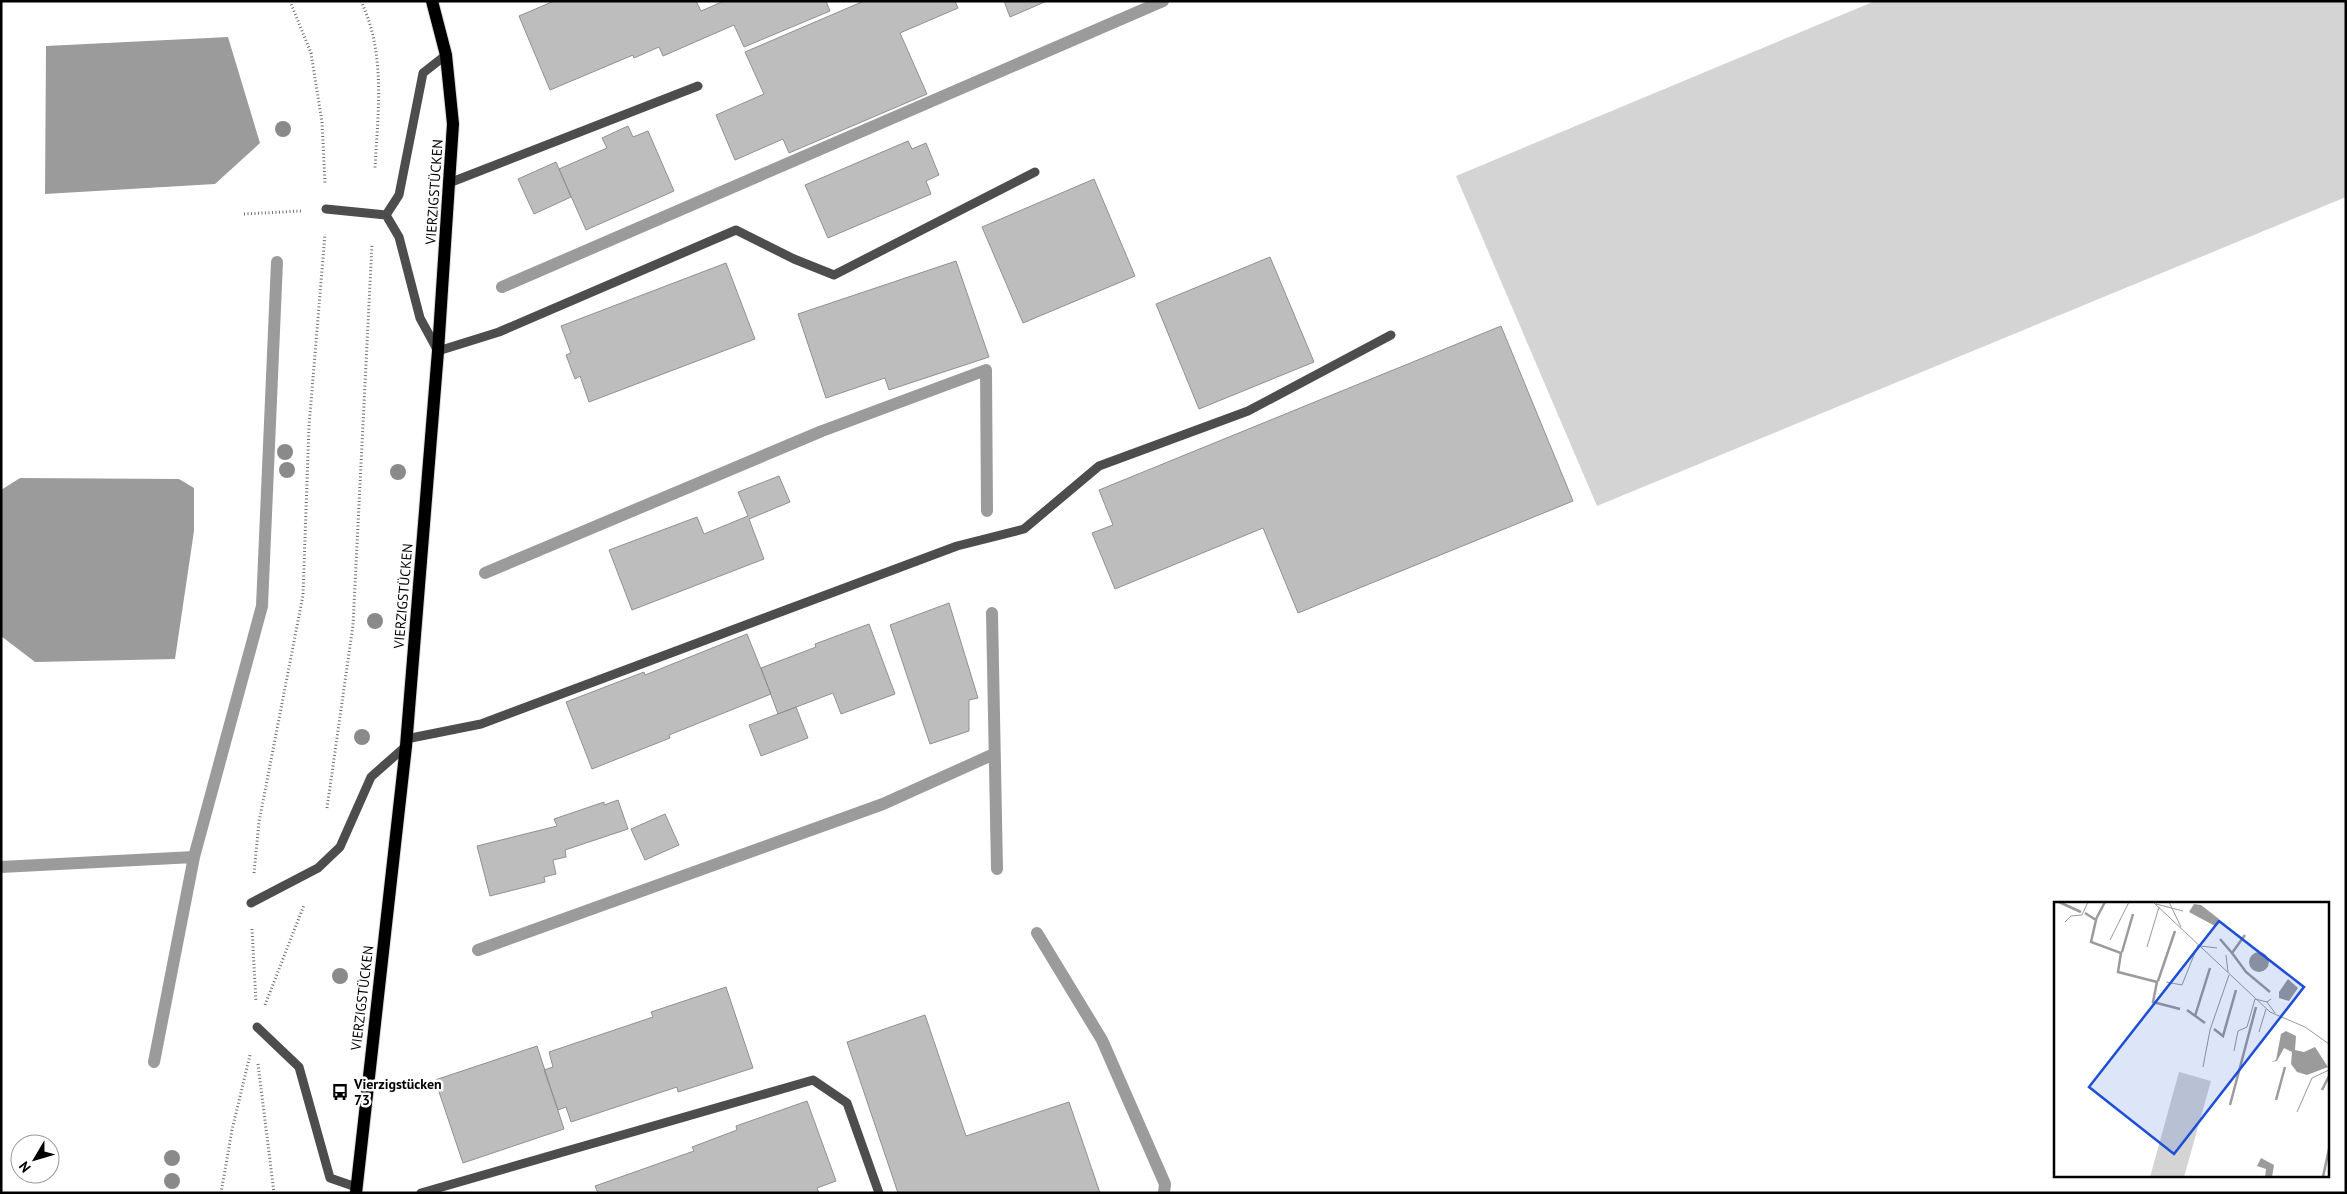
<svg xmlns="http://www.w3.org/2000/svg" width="2347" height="1194" font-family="'PT Sans',sans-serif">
  <rect width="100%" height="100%" fill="#fff"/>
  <!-- green -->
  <path fill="#d4d4d4" d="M1875,1H2346V197L1597,506L1456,176Z"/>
  <!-- water -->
  <path fill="#9b9b9b" d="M228,37L260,143L215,184L45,194L46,46Z
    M20,478L179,479L194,488V531L175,659L35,662L1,636V490Z"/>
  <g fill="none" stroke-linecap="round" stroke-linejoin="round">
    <!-- stream -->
    <path stroke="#9b9b9b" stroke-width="12" d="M502,287L1163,1
      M485,573L822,431L986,370L987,511
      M992,613L997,869
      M1,867L194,857L262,606L277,262
      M1037,933L1102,1040L1165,1184L1164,1193
      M478,950L883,804L994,754
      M154,1062L194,857"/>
  </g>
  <!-- building -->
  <path fill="#bdbdbd" stroke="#919191" d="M554,1H696L701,11L724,1H826L830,11L744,47L734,25L663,56L659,47L634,58L633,55L550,90L519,16Z
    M864,1H955L958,8L900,33L927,94L789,153L783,139L735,160L716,115L764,94L745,52Z
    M1004,1H1047L1010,17Z
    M628,126L633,137L648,131L674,191L586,230L559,169L607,148L602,138Z
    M908,141L912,149L926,143L939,175L926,181L931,194L828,238L805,185Z
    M556,162L571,197L534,214L518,179Z
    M1094,179L1135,276L1023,323L982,227Z
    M1270,257L1314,362L1199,409L1156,304Z
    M956,261L989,357L889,390L885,378L826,398L798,314Z
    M726,263L755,339L589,402L580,376L575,379L566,355L571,353L561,326Z
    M1501,326L1573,501L1298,613L1263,528L1115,589L1092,533L1113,525L1099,490Z
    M779,476L790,502L749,519L764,559L632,610L609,550L697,517L704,534L748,516L738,492Z
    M949,603L978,698L969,700V731L930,744L890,625Z
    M869,624L895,694L841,714L833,693L778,714L761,668L816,647L815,644Z
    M747,634L771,694L669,735L670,738L592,769L566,702L644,672L645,675Z
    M796,707L808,738L761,756L749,725Z
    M618,800L628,829L565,850L566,857L553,860L556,874L544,877L545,882L490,896L477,846L557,826L554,819L604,802V805Z
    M665,814L679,845L645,860L631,829Z
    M726,987L753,1068L678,1092L677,1087L571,1122L566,1107L558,1110L544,1070L553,1067L549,1052L653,1017L651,1012Z
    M925,1015L966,1136L1069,1102L1100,1193H898L847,1042Z
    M537,1046L564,1129L463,1163L435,1080Z
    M807,1101L836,1181L817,1188L819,1193H598L595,1186L694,1151L692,1147L737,1130L736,1126Z"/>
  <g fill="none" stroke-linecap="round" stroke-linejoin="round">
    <!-- major casing -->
    <g stroke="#dbdbdb" stroke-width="14">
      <path id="major" d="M356,1193L406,746L438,351L449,183L453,124L446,55L432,1"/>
    </g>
    <!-- path -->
    <path stroke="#6f6f6f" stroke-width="3" stroke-dasharray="1 2.5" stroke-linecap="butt" d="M290,1L311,53L322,122L325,183
      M361,1C386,54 378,111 375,168
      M244,214L301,211
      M327,808L353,625L372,244
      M254,873L259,822L303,595L309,426L325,234
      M252,929L256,1002
      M265,1005L304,905
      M258,1064L274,1193
      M221,1193L232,1130L250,1055"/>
    <!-- minor -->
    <path stroke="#4d4d4d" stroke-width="9" d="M449,183L698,86
      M326,209L386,215L399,195L423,73L446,55
      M386,215L399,237L420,318L438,351L499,332L736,230L794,259L834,275L1035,172
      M406,739L481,724L957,546L1024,529L1099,466L1248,411L1391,335
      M251,903L318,868L340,847L371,777L406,746
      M257,1027L299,1067L330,1178L356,1187
      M421,1193L813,1080L847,1103L879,1193"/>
    <!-- major -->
    <use href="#major" stroke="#000" stroke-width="12"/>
  </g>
  <!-- trees -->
  <g fill="#8a8a8a">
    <circle cx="283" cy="129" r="8"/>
    <circle cx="285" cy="452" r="8"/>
    <circle cx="287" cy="470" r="8"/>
    <circle cx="398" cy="472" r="8"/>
    <circle cx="375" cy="621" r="8"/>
    <circle cx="362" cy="737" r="8"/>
    <circle cx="340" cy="976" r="8"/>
    <circle cx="172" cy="1158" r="8"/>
    <circle cx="172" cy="1181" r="8"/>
  </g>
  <!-- icons -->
  <defs>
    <g id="bus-bare" transform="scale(1.35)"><path d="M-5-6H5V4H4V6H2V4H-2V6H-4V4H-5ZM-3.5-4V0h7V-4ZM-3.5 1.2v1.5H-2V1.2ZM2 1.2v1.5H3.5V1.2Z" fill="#000" stroke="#fff" stroke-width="2.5" paint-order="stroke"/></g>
  </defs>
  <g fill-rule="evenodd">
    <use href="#bus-bare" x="340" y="1092"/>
  </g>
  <g text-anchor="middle" stroke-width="5" stroke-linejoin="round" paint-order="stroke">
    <!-- street labels -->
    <g font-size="14" fill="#000" stroke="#fff">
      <text transform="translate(434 192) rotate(-86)" y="5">VIERZIGSTÜCKEN</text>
      <text transform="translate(403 596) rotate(-85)" y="5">VIERZIGSTÜCKEN</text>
      <text transform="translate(362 998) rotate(-83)" y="5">VIERZIGSTÜCKEN</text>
    </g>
    <!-- poi labels -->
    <g font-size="14" font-weight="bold" fill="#000" stroke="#fff" text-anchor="start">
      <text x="354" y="1089">Vierzigstücken<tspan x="354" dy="16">73</tspan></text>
    </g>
  </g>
  <!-- overview -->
  <g transform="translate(2054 902)">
    <rect width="275" height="275" fill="#fff"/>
    <path d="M125,170L157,179L130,275H96Z" fill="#d4d4d4"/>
    <path d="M140,2L147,3L165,17L161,24L135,10ZM195 60a10 10 0 1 1 20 0a10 10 0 1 1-20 0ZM234,77L244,86L235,99L225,96V90ZM232,129L242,134L241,148L250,150L261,145L274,165L253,173L243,170L237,162L238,150L230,146L223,159L217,160L222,158L227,132ZM207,256L220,263L218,275H211L212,267L203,264Z" fill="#9b9b9b"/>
    <path fill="none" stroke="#9b9b9b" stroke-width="2.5" d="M5,0L27,10M31,11L42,18L37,40L67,51L64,70L103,80L99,100L126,107M42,17L51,0M191,33L178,51L192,70L216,90M166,37L178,51M68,50L79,12M104,79L121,29M133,108L151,121M141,114L156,66M160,127L169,134L182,88M268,188L275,174M222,198L231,165M176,203L202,105M269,275L275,247"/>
    <path fill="none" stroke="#999" stroke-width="1" d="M99,0L216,110L251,125L275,142M115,0L127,25M102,2L129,9M11,20L17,14L28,13L34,0M56,38L75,0M146,44L163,46M93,45L105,5M172,53L174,70M112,80L128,83L144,43M217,97L213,100L221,111M205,130L212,107M180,149L184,129L193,125L201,97L213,100M149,165L156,128L175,73M243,210L258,176L275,168"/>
    <path fill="#1d4ed8" fill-opacity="0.15" stroke="#1d4ed8" stroke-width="2.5" d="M165,19L250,85L120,252L35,185Z"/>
    <rect width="275" height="275" fill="none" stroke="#000" stroke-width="2.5"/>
  </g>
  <!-- border -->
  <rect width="2347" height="1194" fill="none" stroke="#000000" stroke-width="5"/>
  <!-- north arrow -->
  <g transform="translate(35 1159) rotate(232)"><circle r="24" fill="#ffffff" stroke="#999999"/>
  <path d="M0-4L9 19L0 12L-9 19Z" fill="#000000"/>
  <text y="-8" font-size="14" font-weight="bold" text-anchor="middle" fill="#000000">N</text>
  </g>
</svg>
